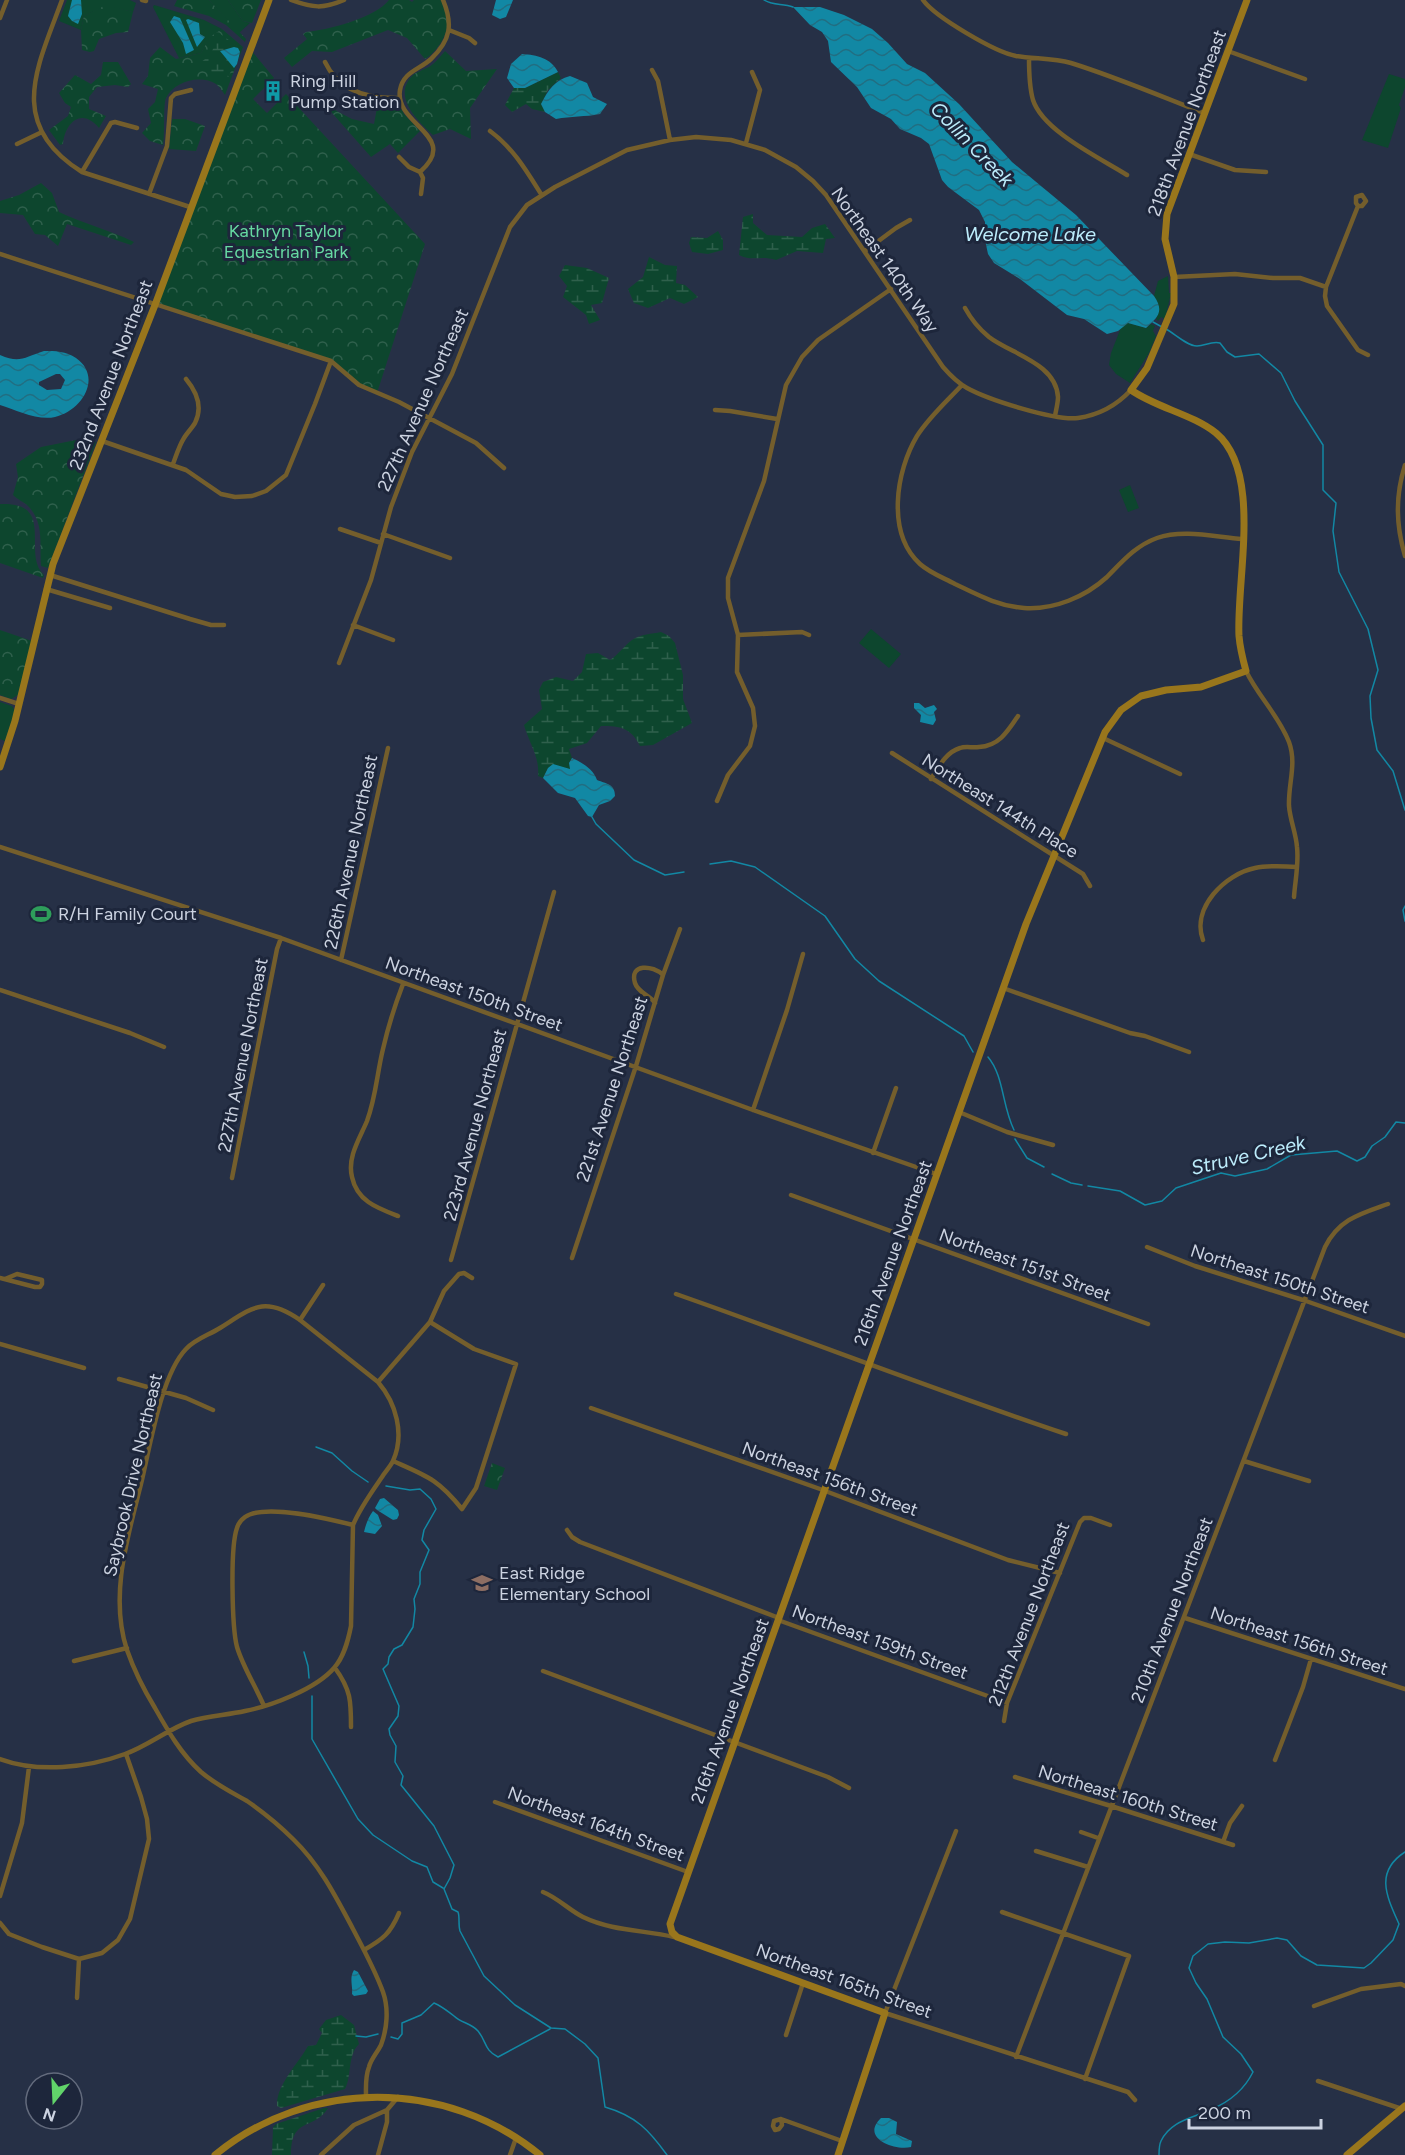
<svg xmlns="http://www.w3.org/2000/svg" width="1405" height="2155" font-family="Figtree,sans-serif">
  <defs>
    <pattern id="forest-crowns" width="20" height="18" patternUnits="userSpaceOnUse" patternTransform="scale(1.5)"><rect width="20" height="18" fill="#0d462e"/><path d="M2 6a3 3 0 1 1 6 0M12 15a3 3 0 1 1 6 0" fill="none" stroke="#2f604c"/></pattern>
    <pattern id="wetland-marsh" width="20" height="14" patternUnits="userSpaceOnUse" patternTransform="scale(1.5)"><rect width="20" height="14" fill="#0d462e"/><path d="M1 5h8M5 5V1M11 12h8M15 12V8" fill="none" stroke="#2f604c"/></pattern>
    <pattern id="water-waves" width="16" height="10" patternUnits="userSpaceOnUse" patternTransform="scale(1.5)"><rect width="16" height="10" fill="#1288a4"/><path d="M0 5q4-4 8 0t8 0" fill="none" stroke="#216e82"/></pattern>
  </defs>
  <rect width="100%" height="100%" fill="#263046"/>
  <!-- grass -->
  <path fill="#0d462e" d="M67,0H130L136,3L133,12L106,6L84,16L81,30L59,21Z
    M209,0H228L243,21L250,23L239,33Z
    M154,5L204,20L222,29L210,38L201,53L179,58L153,7Z
    M1389,74L1405,79V87L1399,105L1401,108L1388,148L1362,140Z
    M1168,276L1169,293H1171L1165,319L1161,317L1158,321L1156,319C1160,310 1160,305 1154,296L1158,281Z
    M1128,323L1146,328L1151,324L1155,326L1153,331L1156,336L1149,353L1130,383L1116,374L1109,365L1111,353L1122,325Z
    M1130,485L1139,508L1128,512L1119,490Z
    M871,629L901,654L889,668L859,643Z
    M0,702L12,706L15,711L5,741L0,739Z"/>
  <!-- forest -->
  <path fill="url(#forest-crowns)" d="M177,0H209L246,39L245,42L226,25L209,16L174,6Z
    M228,0H261L252,23L243,21Z
    M389,0H409L412,2L414,0H441C443,6 447,12 448,18C449,33 438,51 425,59L407,38L388,30L332,52L312,51L292,67L284,58L307,39L303,34L306,32C328,30 375,18 389,0Z
    M106,5L133,12L128,32L116,33L99,39L94,51L90,52L82,50L81,30L84,16Z
    M222,29L243,47L225,95C223,92 219,86 216,84C201,74 174,81 166,98C163,104 165,135 163,145L150,141L142,133L151,123L148,109L155,102L158,89L142,84L148,76L150,58L160,47L176,59L201,53L210,37Z
    M250,49L274,78L253,99L267,113L286,94L425,244L377,393L359,385L331,361L155,305Z
    M445,51L466,71L497,69L470,108L471,139L450,129L433,135C418,121 392,97 412,76C416,72 423,70 429,67C435,63 440,57 445,51Z
    M103,62H118L131,84L128,87L115,85L97,87L89,97V109L106,116L99,128C82,107 65,122 63,144L60,145L49,130L68,116L71,107L65,103L59,93L75,75L91,84L101,75Z
    M397,101L404,114L420,131L398,153L390,144L371,157L325,105L352,119L374,124L378,102Z
    M172,119H185L205,126L196,151L169,149Z
    M41,183L52,193L59,212C84,224 110,230 134,242L131,245L67,224L58,246L45,235L35,234L23,215L0,213V201L19,195Z
    M86,438L96,442L48,568L41,566C39,545 45,523 28,506C24,502 18,500 13,495L18,477L16,464L41,447Z
    M0,504C57,501 21,554 44,575L43,578L0,563Z
    M0,630L32,641L18,695L11,699L0,695Z
    M492,1463L505,1468L497,1490L484,1486Z"/>
  <!-- wetland -->
  <path fill="url(#wetland-marsh)" d="M219,33L240,48L229,76C219,75 212,71 202,71L201,62C211,55 216,48 215,36Z
    M558,72L561,78L548,90L541,104L545,112L532,109L526,104L512,112L505,105L514,88H525Z
    M753,214V223L767,235L802,237L812,228L825,224L835,238L826,239L823,253L797,251L776,260C760,255 753,262 739,255L743,217Z
    M718,231L723,240V250L708,254L692,252L689,243L691,237L707,238Z
    M649,257L665,265L677,266L676,283L685,285L698,297L684,304L670,298L648,308L634,303L628,289L643,277Z
    M565,265L587,268L609,278L602,303L591,305L600,320L589,324L586,315L563,297L567,286L559,276Z
    M661,632L669,636L675,643L683,675V699L692,723L653,745L640,746C631,728 621,726 601,726L587,743L569,749L572,758L569,763L571,770L548,768L543,778L538,776C540,757 529,743 524,725L542,709L539,690L543,682L556,677L573,681L582,672L586,654L598,653L610,660C619,654 624,646 632,640C641,634 652,634 661,632Z
    M341,2015L354,2025L359,2044C347,2056 352,2076 345,2089L281,2108L277,2106C276,2085 298,2064 308,2046L316,2045L322,2033L319,2029L326,2020Z
    M324,2108H328C314,2131 291,2116 291,2155H272L273,2127L276,2124Z"/>
  <!-- water -->
  <path fill="url(#water-waves)" fill-rule="evenodd" d="M72,0H81L82,14L78,24L72,21L68,16Z
    M496,0H513L506,17L500,19L492,15Z
    M793,7H820L844,15L872,29L888,43L907,64L925,73L959,104L1012,162L1076,215L1154,296C1165,312 1157,318 1146,328L1128,323L1118,331L1107,334L1084,319L1067,315L1020,279L994,263L988,254L985,240V222L979,210L948,187L942,180L929,144L921,138L900,129L891,119L871,108L857,87L831,62L828,41L822,32L810,25Z
    M174,16L180,18L194,50L186,54L183,43L170,22Z
    M188,19L199,23L200,34L205,37L197,47L186,20Z
    M234,47L238,48L240,52L237,64L234,68L220,51Z
    M522,54C537,55 551,58 558,72L525,88H514L507,78L511,64Z
    M570,76L587,83L593,97L607,104L600,114C585,117 571,116 556,119L545,112L541,104C548,90 555,80 570,76Z
    M44,351C55,351 66,351 76,358C103,377 82,411 55,417C38,421 16,410 0,405V355C20,364 25,357 44,351ZM56,374H60L65,380L61,389L47,390L39,385V382Z
    M914,703H919L925,708L934,705L937,709L934,712L936,720L933,725L920,722L921,715L914,708Z
    M572,758C583,763 593,769 597,780C607,784 615,784 615,796L610,801L599,805L592,817L588,816L575,798L558,793L543,778L548,768L553,764L570,769L569,763Z
    M384,1498L398,1510L399,1515L397,1519L393,1520L377,1510L375,1508L380,1499Z
    M373,1511L378,1515L382,1526L375,1534L364,1532C366,1524 368,1518 373,1511Z
    M354,1970L358,1972L368,1991L366,1994L354,1996L352,1994C353,1986 349,1978 354,1970Z
    M881,2118H889L897,2122L896,2134L912,2141L911,2147C894,2151 860,2138 881,2118Z"/>
  <g fill="none" stroke-linecap="round" stroke-linejoin="round">
    <!-- stream -->
    <path stroke="#1288a4" stroke-width="1.5" d="M764,0C773,6 783,3 793,7
      M1153,322L1162,327
      M1166,329C1175,334 1187,346 1197,346C1205,346 1211,341 1220,343L1227,352L1235,357L1259,354L1281,373L1295,401L1323,445V490L1336,503L1333,531L1339,572L1368,629L1378,670L1370,696L1371,718L1377,750L1393,771L1405,810
      M592,817L596,824L634,860L665,875L684,872
      M710,864L731,861L755,867L825,916L855,959L879,981L964,1036L973,1052
      M1405,906L1403,910L1405,921
      M988,1057C1004,1076 1002,1106 1014,1130
      M1015,1139L1027,1158L1044,1167
      M1052,1174L1071,1183L1082,1185
      M1088,1186L1120,1191L1145,1205L1162,1201L1176,1188L1221,1173L1235,1176L1267,1169L1291,1155L1337,1151L1357,1161L1365,1157L1372,1146L1385,1137L1396,1122L1405,1123
      M316,1447L332,1453L352,1471L368,1482
      M386,1486L410,1490L420,1489L431,1499L436,1509L424,1530L422,1540L429,1550L420,1572V1584L414,1599L415,1609L413,1627L402,1645L394,1649L389,1657L388,1664L383,1669L399,1706L398,1716L389,1729L390,1735L396,1746L395,1762L403,1776L401,1785L434,1826L454,1865L450,1878L444,1889L452,1909L458,1912C460,1917 458,1924 460,1931L484,1976L515,2005L551,2028L565,2029L585,2044L598,2058L605,2107C636,2116 649,2130 667,2155
      M304,1652L308,1666L309,1678
      M312,1696V1739L358,1819L373,1835L412,1861L427,1867L433,1882L443,1888
      M356,2036L366,2037L378,2034
      M391,2037L398,2039L402,2034V2023L421,2015L434,2003C443,2007 446,2010 454,2016C461,2023 471,2023 478,2031C487,2042 484,2050 498,2057L550,2029
      M1159,2155C1159,2151 1159,2145 1161,2141C1171,2120 1194,2118 1212,2109C1231,2101 1244,2090 1253,2072L1241,2054L1223,2037L1207,1999L1196,1983L1189,1968L1193,1956L1208,1944L1225,1942L1249,1943L1277,1938L1287,1940L1301,1956L1317,1965L1364,1968L1371,1963L1393,1940L1399,1924C1387,1897 1374,1872 1405,1852"/>
    <!-- street -->
    <path stroke="#745e2c" stroke-width="4.5" d="M62,0C38,66 5,124 82,172L190,207
      M142,0L146,1
      M291,0C313,8 323,9 344,0
      M923,0C935,17 995,52 1016,56C1034,59 1053,58 1071,63C1116,77 1160,96 1204,113
      M0,18L7,0
      M449,30L469,38L475,43
      M1228,51L1305,79
      M1029,58C1029,72 1029,86 1033,100C1043,131 1100,158 1127,175
      M325,62C339,92 369,99 400,98
      M652,70L658,81L670,140
      M490,131C513,148 526,170 541,194
      M746,143L760,90L752,72
      M17,144L42,132
      M1189,154L1235,170L1266,172
      M399,157L409,167L420,172L423,178L421,194
      M82,172L111,123L115,122L137,128
      M420,172C461,136 394,125 400,90C403,72 419,70 431,59C451,40 453,24 443,0
      M149,194L167,146L171,98L175,94L191,90
      M1358,206L1356,203V197L1362,195L1366,201L1362,206H1358L1326,287L1325,296L1327,306L1358,350L1368,355
      M865,251L896,228L910,220
      M0,254L331,361L359,385L399,402L476,443L504,468
      M1174,277L1235,274L1273,278H1300L1326,287
      M965,308C971,319 978,328 989,337C1011,354 1056,363 1058,397C1058,403 1056,410 1055,416
      M962,385C947,401 929,417 917,436C896,471 886,533 920,564C930,573 944,578 955,584C978,595 998,606 1024,608C1054,610 1085,597 1107,577C1122,562 1135,546 1157,538C1183,529 1215,537 1242,539
      M715,410L730,411L777,419
      M102,441L186,470L221,494L235,497L252,496L266,491L286,475L315,404L331,361
      M173,464C176,456 179,446 184,438C187,433 192,428 195,423C203,407 196,391 186,379
      M1405,465C1395,497 1396,525 1405,556
      M340,529L381,543
      M383,534L450,558
      M50,575L190,619L211,625H224
      M46,589L110,608
      M353,625L393,640
      M738,635L802,632L809,635
      M339,663L371,580L391,507L412,452L452,374L510,227L527,205L555,187L627,150L670,140L696,137L731,140L765,150L796,167L813,181L826,195L943,367C950,375 958,383 967,388C989,400 1055,421 1078,418C1099,415 1117,405 1131,390
      M1246,671C1258,696 1279,716 1289,742C1297,764 1288,784 1289,806C1290,820 1296,833 1297,847C1299,864 1295,881 1294,897
      M0,698L19,704
      M1103,738L1180,774
      M892,753L1083,874L1090,886
      M931,779C938,768 946,752 960,748C965,746 973,748 979,747C999,746 1008,731 1018,716
      M717,801L728,775L750,746L755,726L753,708L737,672L738,635L728,598V578L764,481L786,385L802,357L818,340L891,289
      M0,847L281,938L753,1110L936,1174
      M1203,940C1191,908 1225,874 1255,868C1269,865 1283,866 1297,867
      M341,960L388,748
      M1003,988L1130,1033L1145,1036L1189,1052
      M0,990L130,1033L164,1047
      M655,1003C650,995 638,993 635,983C629,963 653,965 663,975
      M753,1110L787,1010L803,954
      M959,1112L1007,1132L1053,1145
      M873,1153L896,1088
      M232,1178L277,949L281,938
      M791,1195L1148,1324
      M398,1216C377,1208 357,1201 352,1177C347,1157 360,1138 367,1121C376,1097 377,1073 383,1049C388,1027 395,1005 403,984
      M1147,1247L1195,1266L1306,1301L1405,1336
      M572,1258L636,1066L663,975L680,929
      M451,1260L554,892
      M0,1278L35,1287H40L42,1284V1280L17,1274L5,1279
      M676,1294C807,1340 935,1390 1066,1434
      M300,1320L323,1285
      M0,1344L84,1368
      M119,1379L186,1398L213,1410
      M591,1408L820,1489L1008,1560L1060,1573
      M393,1461C427,1476 438,1479 462,1509L476,1488L516,1364L474,1349L430,1322
      M1244,1461L1309,1481
      M567,1530L572,1537L580,1542L779,1618
      M1185,1618L1405,1689
      M778,1620L1007,1703
      M74,1661L127,1648
      M335,1668C351,1690 351,1701 351,1727
      M543,1671L828,1777L849,1788
      M264,1706C256,1687 243,1667 237,1647C232,1628 230,1547 237,1528C238,1524 241,1520 245,1517C265,1503 329,1519 353,1525
      M1004,1721L1007,1703L1080,1522L1084,1518H1091L1110,1525
      M0,1759C38,1773 87,1768 125,1754C148,1746 168,1729 191,1721C208,1716 227,1715 245,1711C271,1706 316,1689 334,1668C344,1657 348,1641 351,1626L353,1525C360,1508 371,1493 382,1477C385,1472 390,1467 393,1461C405,1434 396,1403 378,1382L430,1322L444,1291L459,1274L464,1273L472,1278
      M1275,1760L1303,1687L1311,1659
      M1015,1777L1111,1806L1233,1845
      M495,1802L688,1872
      M956,1831L885,2013L1128,2092L1135,2100
      M1081,1832L1098,1838
      M1223,1842L1230,1823L1242,1806
      M1036,1851L1088,1867
      M543,1892C558,1898 569,1910 583,1917C612,1931 644,1930 674,1937
      M0,1896L22,1823L29,1767
      M1002,1912L1129,1956L1085,2079
      M0,1923L9,1934L42,1947L79,1959L102,1953L118,1940L130,1919L149,1839L147,1819L141,1797L126,1754
      M364,1950C383,1939 390,1934 399,1913
      M77,1998L79,1959
      M1314,2006L1361,1989L1401,1984L1405,1986
      M786,2035L803,1983
      M1016,2057L1325,1247C1339,1219 1360,1214 1388,1204
      M1318,2081L1402,2109
      M366,2097C366,2087 365,2077 369,2067C371,2059 377,2053 381,2045C387,2029 389,2009 383,1992C375,1970 364,1950 353,1929C336,1897 320,1865 293,1839C279,1825 263,1812 247,1801C231,1792 215,1784 201,1772C181,1754 168,1731 155,1708C144,1690 134,1670 127,1650C109,1596 128,1536 141,1484C150,1447 161,1375 186,1349C195,1339 209,1335 220,1328C252,1308 264,1295 300,1320L378,1382
      M781,2119L782,2125L779,2129L775,2130L773,2126L774,2121L781,2119L842,2141
      M321,2155L354,2125L387,2110L398,2097
      M378,2155L387,2122V2110
      M510,2155L516,2138"/>
    <!-- secondary -->
    <path stroke="#99761c" stroke-width="7" d="M0,767L15,721L53,564L155,305L269,0
      M215,2155C309,2078 446,2078 540,2155
      M838,2155L885,2013L677,1937L672,1932L670,1924L1026,924L1105,732L1121,710L1141,696L1166,690L1201,687L1246,671C1243,660 1240,648 1239,636C1236,580 1263,472 1216,433C1192,414 1157,408 1131,390L1147,368L1174,304V277L1165,239L1167,214L1247,0
      M1347,2155L1405,2106"/>
  </g>
  <!-- icons -->
  <defs>
    <g id="building-bare" transform="scale(1.62)"><path d="M-4-6H4V6H1V3H-1V6H-4ZM-2.5-4.3h1.7v1.8h-1.7ZM.8-4.3h1.7v1.8H.8ZM-2.5-1h1.7V.8h-1.7ZM.8-1h1.7V.8H.8Z" fill="#0f9aa8" stroke="#1d263b" stroke-width="2.5" paint-order="stroke"/></g>
    <g id="stadium-bare" transform="scale(1.62)"><path d="M0-5a6.5 5 0 1 0 0 10a6.5 5 0 1 0 0-10ZM-3.5-1.8h7v3.6h-7Z" fill="#2e9e5b" stroke="#1d263b" stroke-width="2.5" paint-order="stroke"/></g>
    <g id="school-bare" transform="scale(1.62)"><path d="M0-5L7-2L0 1L-7-2ZM-4 1L0 2.5L4 1V4Q0 6-4 4Z" fill="#8d6e63" stroke="#1d263b" stroke-width="2.5" paint-order="stroke"/></g>
  </defs>
  <g fill-rule="evenodd">
    <use href="#building-bare" x="273" y="91"/>
    <use href="#stadium-bare" x="41" y="914"/>
    <use href="#school-bare" x="482" y="1583"/>
  </g>
  <g text-anchor="middle" stroke-width="6" stroke-linejoin="round" paint-order="stroke">
    <!-- poi labels -->
    <g font-size="18" fill="#ccd3e1" stroke="#1d263b" text-anchor="start">
      <text x="290" y="87">Ring Hill<tspan x="290" dy="21">Pump Station</tspan></text>
      <text x="58" y="920">R/H Family Court</text>
      <text x="499" y="1579">East Ridge<tspan x="499" dy="21">Elementary School</tspan></text>
    </g>
    <!-- street labels -->
    <g font-size="18" fill="#ccd3e1" stroke="#1d263b">
      <text transform="translate(1187 123) rotate(-70)" y="6">218th Avenue Northeast</text>
      <text transform="translate(885 260) rotate(55)" y="6">Northeast 140th Way</text>
      <text transform="translate(111 375) rotate(-69)" y="6">232nd Avenue Northeast</text>
      <text transform="translate(423 400) rotate(-66)" y="6">227th Avenue Northeast</text>
      <text transform="translate(1000 806) rotate(32)" y="6">Northeast 144th Place</text>
      <text transform="translate(351 852) rotate(-78)" y="6">226th Avenue Northeast</text>
      <text transform="translate(474 994) rotate(20)" y="6">Northeast 150th Street</text>
      <text transform="translate(243 1055) rotate(-79)" y="6">227th Avenue Northeast</text>
      <text transform="translate(612 1089) rotate(-72)" y="6">221st Avenue Northeast</text>
      <text transform="translate(475 1125) rotate(-75)" y="6">223rd Avenue Northeast</text>
      <text transform="translate(893 1253) rotate(-70)" y="6">216th Avenue Northeast</text>
      <text transform="translate(1025 1265) rotate(20)" y="6">Northeast 151st Street</text>
      <text transform="translate(1280 1279) rotate(18)" y="6">Northeast 150th Street</text>
      <text transform="translate(133 1475) rotate(-77)" y="6">Saybrook Drive Northeast</text>
      <text transform="translate(830 1479) rotate(20)" y="6">Northeast 156th Street</text>
      <text transform="translate(1172 1610) rotate(-69)" y="6">210th Avenue Northeast</text>
      <text transform="translate(1029 1614) rotate(-69)" y="6">212th Avenue Northeast</text>
      <text transform="translate(1299 1641) rotate(18)" y="6">Northeast 156th Street</text>
      <text transform="translate(880 1642) rotate(20)" y="6">Northeast 159th Street</text>
      <text transform="translate(730 1711) rotate(-70)" y="6">216th Avenue Northeast</text>
      <text transform="translate(1128 1798) rotate(17)" y="6">Northeast 160th Street</text>
      <text transform="translate(596 1824) rotate(20)" y="6">Northeast 164th Street</text>
      <text transform="translate(844 1981) rotate(20)" y="6">Northeast 165th Street</text>
    </g>
    <!-- park labels -->
    <g font-size="18" fill="#66d9a2" stroke="#1d263b">
      <text x="286" y="237">Kathryn Taylor<tspan x="286" dy="21">Equestrian Park</tspan></text>
    </g>
    <!-- water labels -->
    <g font-size="20" font-style="italic" fill="#bdedfc" stroke="#1d263b">
      <text transform="translate(972 144) rotate(46)" y="7">Collin Creek</text>
      <text x="1030" y="241">Welcome Lake</text>
      <text transform="translate(1248 1155) rotate(-13)" y="7">Struve Creek</text>
    </g>
  </g>
  <!-- north arrow -->
  <g transform="translate(54 2101) rotate(198)"><circle r="28" fill="#1d263b" stroke="#636b7d" stroke-width="1.5"/>
  <path d="M0-4.5L10 22L0 15L-10 22Z" fill="#61d46a"/>
  <text y="-9" font-size="16" font-weight="bold" text-anchor="middle" fill="#ccd3e1">N</text>
  </g>
  <!-- scale -->
  <path d="M1189 2119v9h132v-9" fill="none" stroke="#ccd3e1" stroke-width="3"/>
  <text x="1198" y="2119" font-size="18" fill="#ccd3e1" stroke="#1d263b" stroke-width="4.5" paint-order="stroke">200 m</text>
</svg>
